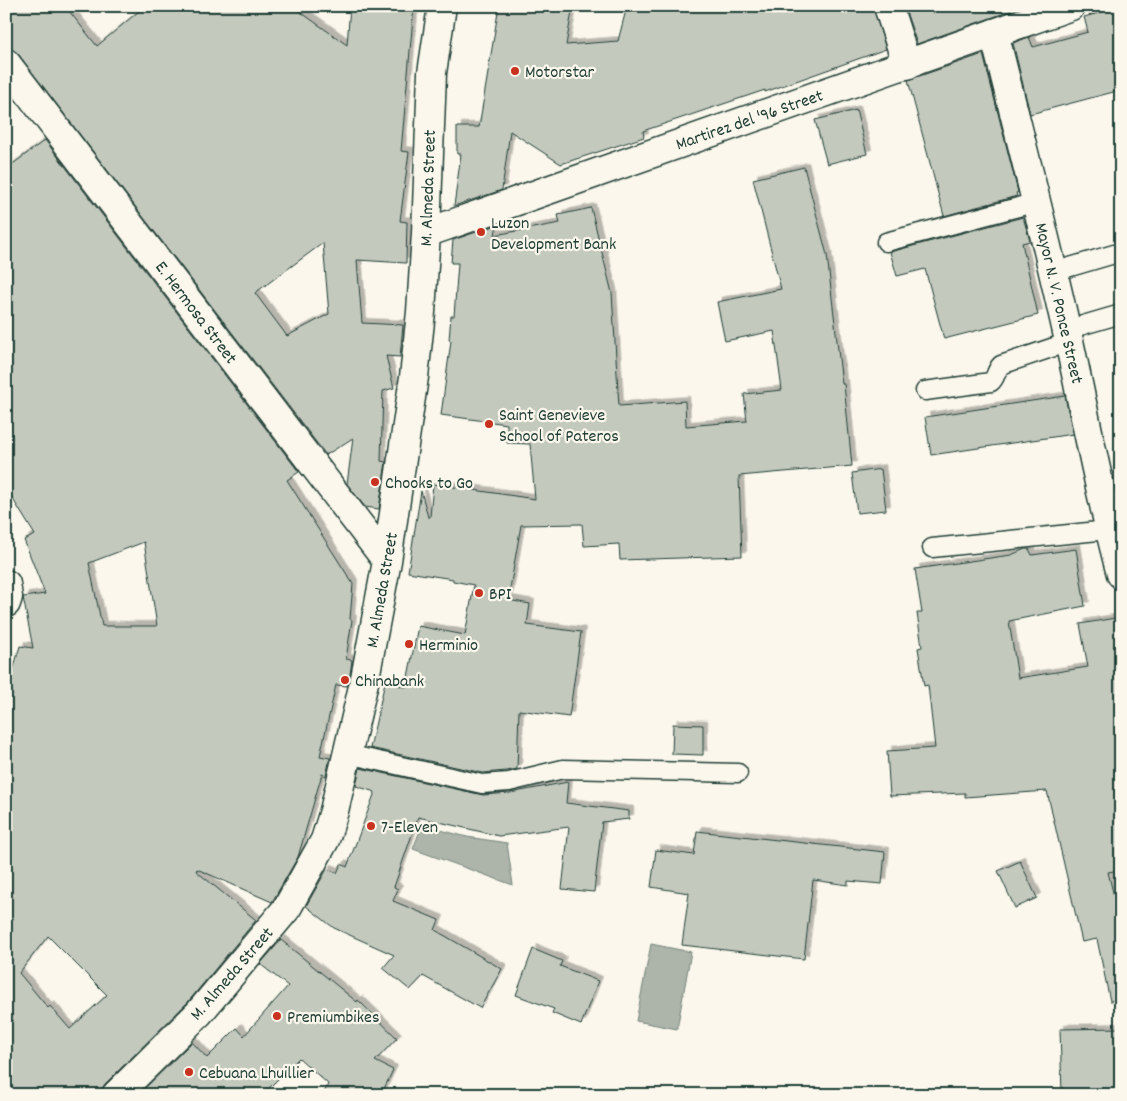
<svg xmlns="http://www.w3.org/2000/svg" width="1127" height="1101" font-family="Dekko,sans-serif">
  <defs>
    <filter id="shadow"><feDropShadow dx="4.5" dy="-4.5" stdDeviation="0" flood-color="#0004"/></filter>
  </defs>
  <rect width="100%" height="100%" fill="#fbf7ec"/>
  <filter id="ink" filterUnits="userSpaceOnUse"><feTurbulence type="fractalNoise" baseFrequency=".02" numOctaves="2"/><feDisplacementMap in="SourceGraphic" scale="10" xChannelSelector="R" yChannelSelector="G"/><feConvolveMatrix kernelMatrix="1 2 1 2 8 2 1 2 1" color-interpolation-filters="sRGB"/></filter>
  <g filter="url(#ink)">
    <!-- water -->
    <path fill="#adb4aa" stroke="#74847b" d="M422,825L467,837L507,843L513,885L413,849Z
      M651,944L691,952L677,1029L636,1021Z"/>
    <!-- building -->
    <path fill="#c4c9be" stroke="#1f3d34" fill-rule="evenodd" filter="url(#shadow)" d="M17,6H65L97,46L145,6H292L347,45L350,6H414L401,151L409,152L400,221L407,222L406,263L357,260L362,323L403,325L400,357L386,356L394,388L383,391L381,461L386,462L379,509L365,507L347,484L353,438L326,455L18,54L6,45V15ZM323,243L329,314L287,336L255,293Z
      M499,6H573L566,45L618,41L627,6H873L886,49L765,92V90L643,131L644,137L561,164L510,131L502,190L454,206L461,154H457V127H479Z
      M904,6H1019V8L917,44Z
      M1121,7V90L1030,114L1013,43L1029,37L1033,47L1088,32L1084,17Z
      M983,54L1018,192L1016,193L1017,196L944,216L908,80Z
      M856,110L867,154L827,164L815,120Z
      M45,140L299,472L287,480L353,584L350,619L352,620L346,659L352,660L350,675L347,686L336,685L320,756L330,758L326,776L322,774L298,857L272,902L197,869L196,871L256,920L188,1002L105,1084L101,1090V1095H6V694L20,646L33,648L23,597L45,594L24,540L35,535L6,488V169ZM144,542L157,626H102L89,563ZM48,936L107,995L70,1029L50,1006L48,1008L19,973Z
      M804,167L827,255L842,384H844L852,466L739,476L742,556L620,560L619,544L584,546L582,524L521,525L508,600L530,604L527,625L581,632L569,717L519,710L517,769L507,771L483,773L370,748L385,682L406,687L418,626L465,635L474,585L453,581V579L408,572L421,491L428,517H430L433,484L535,499L530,444L507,443V424L441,415L451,341L449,340L451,316H454L458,263H451L453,240L497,225L495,235L560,223L558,215L591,208L612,293L619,406L685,401L686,426L747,421L744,394L782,390L774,331L725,341L717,302L781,289L753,179Z
      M1023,217L1030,241L1022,243L1038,315L944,339L925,269L897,276L890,252Z
      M1065,396L1073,434L931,455L925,417Z
      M881,469L886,510L857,513L852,473Z
      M1025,549H1029L1032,555L1076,549L1085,606L1009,621L1018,678L1088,667L1080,624L1121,617V870L1108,872L1121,925V1000L1110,1001L1097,939L1082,942L1047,791L965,797V793L890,796L887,751L935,748L928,685L924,686L918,648L922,647L917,613H922L915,569L1011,555Z
      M673,724L703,725V755L672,754Z
      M360,768L483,795L510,793L568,782L566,803L629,811V819L602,822L594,892L562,889L569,827L499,836L418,817L394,887L398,889L393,901L439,920L435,930L502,969L480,1008L423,976L410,990L383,968L394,955L334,928L306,906L327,869L337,873L341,864L347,867L375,792L356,786Z
      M697,831L885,852L882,884L848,881V885L813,880L804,959L682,945L689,893L651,887L656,850L694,855Z
      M1020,861L1037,898L1015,908L998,871Z
      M281,940L357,1002L358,1000L397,1038L375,1061L393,1070L381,1095H323L328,1084L299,1058L262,1095H138L192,1042L207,1058L237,1028L244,1036L288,986L260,964Z
      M533,949L562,961L560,966L598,981L581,1025L552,1013L554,1009L516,995Z
      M1121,1028V1095H1062L1060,1029Z"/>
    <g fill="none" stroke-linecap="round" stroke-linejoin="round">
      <!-- lane casing -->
      <g stroke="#1f3d34" stroke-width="21">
        <path id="lane" d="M886,242L1037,202
          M1053,272L1121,252
          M1066,330L1121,314
          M925,391L991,382C996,378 996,370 1001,365L1069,342
          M932,548L1108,530
          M347,754L482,784L509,782L563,769L738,773"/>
      </g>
      <!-- street casing -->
      <g stroke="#1f3d34" stroke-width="31">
        <path id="street" d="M888,6L907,65
          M994,33C1020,136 1046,238 1069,341C1086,419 1100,497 1121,574"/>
      </g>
      <!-- secondary casing -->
      <g stroke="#1f3d34" stroke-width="31">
        <path id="secondary" d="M6,63L387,561
          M426,233L1071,6
          M6,584L8,597L6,603
          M116,1095L199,1013L287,908L325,840L334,811L365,678L387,561L414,377L421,312L426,233L432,73L442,6"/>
      </g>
      <!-- lane -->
      <use href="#lane" stroke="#fbf7ec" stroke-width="18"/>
      <!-- street -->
      <use href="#street" stroke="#fbf7ec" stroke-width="28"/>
      <!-- secondary -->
      <use href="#secondary" stroke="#fbf7ec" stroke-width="28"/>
    </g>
  </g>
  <!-- markers -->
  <g fill="#c8321e" stroke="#fbf7ec" stroke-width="2">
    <circle cx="515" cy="71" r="5"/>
    <circle cx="481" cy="232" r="5"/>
    <circle cx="489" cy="424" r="5"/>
    <circle cx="375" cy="482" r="5"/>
    <circle cx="479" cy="593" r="5"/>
    <circle cx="409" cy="644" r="5"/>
    <circle cx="345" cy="680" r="5"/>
    <circle cx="371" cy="826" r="5"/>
    <circle cx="277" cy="1016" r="5"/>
    <circle cx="189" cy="1072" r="5"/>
  </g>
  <g text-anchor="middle" stroke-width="4.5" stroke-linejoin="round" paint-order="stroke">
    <!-- poi labels -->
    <g font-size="18" fill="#1f3d34" stroke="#fbf7ec" text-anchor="start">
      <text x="525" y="77">Motorstar</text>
      <text x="491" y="228">Luzon<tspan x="491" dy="21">Development Bank</tspan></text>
      <text x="499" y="420">Saint Genevieve<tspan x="499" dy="21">School of Pateros</tspan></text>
      <text x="385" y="488">Chooks to Go</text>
      <text x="489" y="599">BPI</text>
      <text x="419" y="650">Herminio</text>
      <text x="355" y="686">Chinabank</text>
      <text x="381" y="832">7-Eleven</text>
      <text x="287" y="1022">Premiumbikes</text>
      <text x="199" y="1078">Cebuana Lhuillier</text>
    </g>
    <!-- street labels -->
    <g font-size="18" fill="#1f3d34" stroke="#fbf7ec">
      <text transform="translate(749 119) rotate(-19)" y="6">Martirez del '96 Street</text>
      <text transform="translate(427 188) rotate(-88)" y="6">M. Almeda Street</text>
      <text transform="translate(1060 303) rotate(77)" y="6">Mayor N. V. Ponce Street</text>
      <text transform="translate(197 312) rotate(53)" y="6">E. Hermosa Street</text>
      <text transform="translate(381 590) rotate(-80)" y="6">M. Almeda Street</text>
      <text transform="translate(231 973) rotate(-49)" y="6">M. Almeda Street</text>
    </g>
  </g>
  <!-- margin -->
  <rect width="1127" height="1101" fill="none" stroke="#fbf7ec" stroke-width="25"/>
  <rect x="12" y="12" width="1102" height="1076" fill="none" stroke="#1f3d34" stroke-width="2" filter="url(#ink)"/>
</svg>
